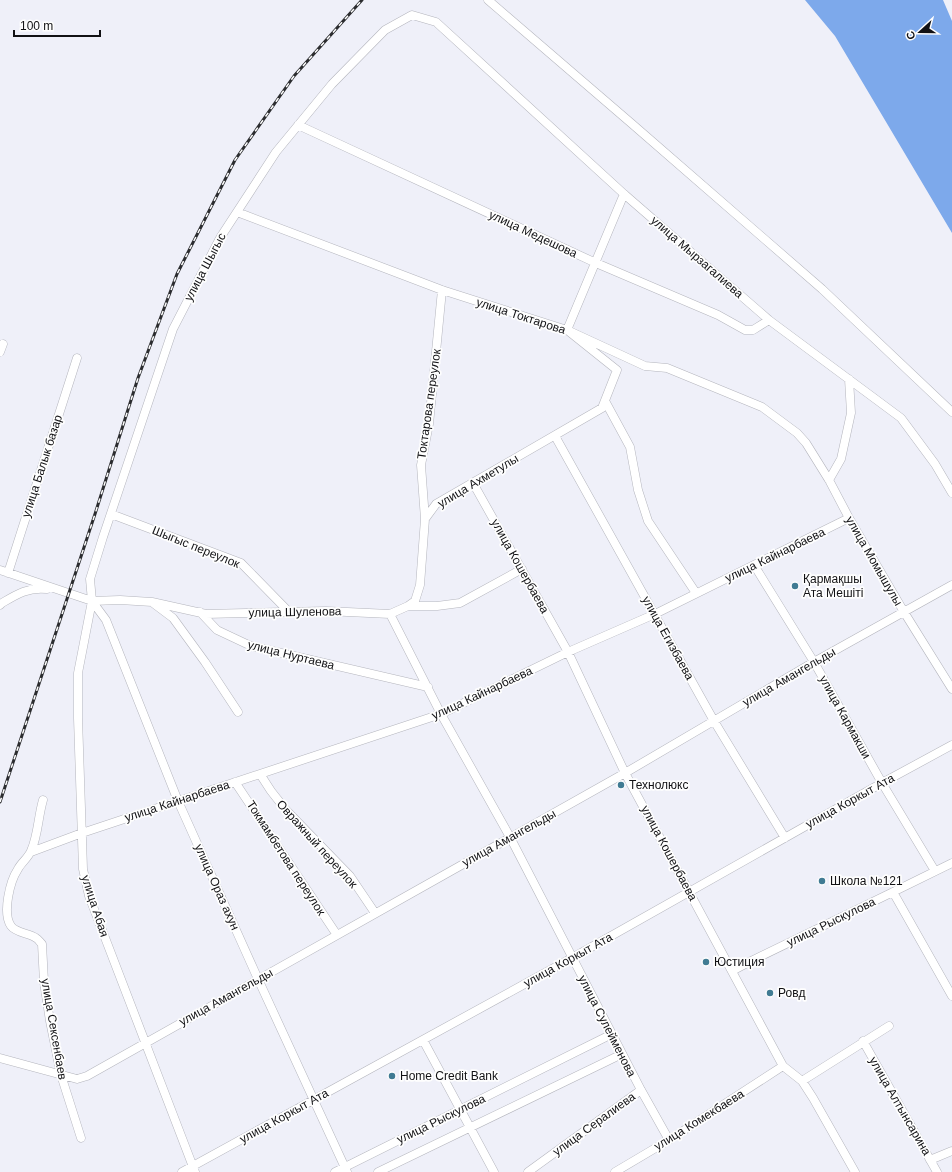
<svg xmlns="http://www.w3.org/2000/svg" width="952" height="1172" font-family="Helvetica,sans-serif">
  <rect width="100%" height="100%" fill="#eff0f9"/>
  <!-- water -->
  <path fill="#7da9eb" d="M805,0H943L952,21V233L835,36Z"/>
  <g fill="none" stroke-linecap="round" stroke-linejoin="round">
    <!-- minor casing -->
    <g stroke="#b4b5bd" stroke-width="9">
      <path id="minor" d="M488,0L631,123L822,289L952,412
        M298,125L596,263L718,315L745,330H753L769,320
        M237,212L442,290L567,330L645,366L667,368L762,407L797,433L806,443L829,480L849,518L904,612L952,689
        M0,352L3,344
        M605,401L630,447L638,490L648,521L696,593
        M555,436L714,721L785,838
        M829,480L841,459L851,413L849,379
        M473,483L568,652L625,773L783,1066L802,1081L813,1098L855,1172
        M111,514L241,563L289,612
        M425,519L421,465L429,424L442,290
        M754,565L814,662L882,783L935,871
        M0,570L92,601L120,600L152,602L206,614L326,611L390,614L408,606L415,601L420,585L425,519L436,504L602,408L617,370L567,330L624,194
        M8,573L77,358
        M92,601L106,620L178,801L258,979L347,1172
        M153,603L173,618L205,662L238,712
        M0,605L2,603C17,594 28,587 47,589
        M408,606H437L460,603L522,569
        M200,612L217,630L251,646L428,687
        M390,614L441,714L510,837L641,1090L669,1140
        M260,774L271,791L286,810L350,876L375,913
        M235,782L337,935
        M43,800C38,817 38,836 31,851C28,858 21,863 18,869C10,881 2,913 11,926C16,933 29,933 36,938C38,939 40,942 42,944L44,982L50,1021L61,1075L81,1138
        M31,852L82,833L441,714L568,652L655,614L849,518
        M893,892L952,996
        M732,971L751,961L893,892L952,863
        M423,1040L494,1172
        M863,1041L937,1172
        M0,1058L77,1079L87,1076L625,773L814,662L952,585
        M802,1081L889,1026
        M930,1160L952,1151
        M182,1172L572,958L882,783L952,745
        M195,1172L89,896L83,869L78,718V673L92,601L90,579L103,537L173,329L220,238L276,152L332,84L385,30L412,15L436,22L624,194L769,320L901,418L935,464L952,493
        M335,1172L612,1034
        M378,1172L622,1054
        M528,1172L641,1090
        M615,1172L669,1140L783,1066"/>
    </g>
    <!-- minor -->
    <use href="#minor" stroke="#fff" stroke-width="8"/>
    <!-- rail casing -->
    <g stroke="#2b2c2f" stroke-width="3">
      <path id="rail" d="M0,802L95,514L138,378L177,274L235,160L294,76L362,0"/>
    </g>
    <!-- rail -->
    <use href="#rail" stroke="#fefefe" stroke-width="1.5" stroke-dasharray="4.5" stroke-linecap="butt"/>
  </g>
  <!-- markers -->
  <g fill="#407b93" stroke="#fefefe" stroke-width="1.5">
    <circle cx="795" cy="586" r="4"/>
    <circle cx="621" cy="785" r="4"/>
    <circle cx="822" cy="881" r="4"/>
    <circle cx="706" cy="962" r="4"/>
    <circle cx="770" cy="993" r="4"/>
    <circle cx="392" cy="1076" r="4"/>
  </g>
  <g text-anchor="middle" stroke-width="3.5" stroke-linejoin="round" paint-order="stroke">
    <!-- street labels -->
    <g font-size="12" fill="#111114" stroke="#fefefe">
      <text transform="translate(533 234) rotate(25)" y="4">улица Медешова</text>
      <text transform="translate(697 257) rotate(41)" y="4">улица Мырзагалиева</text>
      <text transform="translate(205 267) rotate(-62)" y="4">улица Шыгыс</text>
      <text transform="translate(521 316) rotate(18)" y="4">улица Токтарова</text>
      <text transform="translate(429 404) rotate(-82)" y="4">Токтарова переулок</text>
      <text transform="translate(42 466) rotate(-72)" y="4">улица Балык базар</text>
      <text transform="translate(478 481) rotate(-31)" y="4">улица Ахметулы</text>
      <text transform="translate(196 547) rotate(22)" y="4">Шыгыс переулок</text>
      <text transform="translate(775 555) rotate(-26)" y="4">улица Кайнарбаева</text>
      <text transform="translate(874 561) rotate(60)" y="4">улица Момышулы</text>
      <text transform="translate(520 566) rotate(61)" y="4">улица Кошербаева</text>
      <text transform="translate(295 612) rotate(-1)" y="4">улица Шуленова</text>
      <text transform="translate(668 638) rotate(61)" y="4">улица Егизбаева</text>
      <text transform="translate(291 655) rotate(14)" y="4">улица Нуртаева</text>
      <text transform="translate(789 677) rotate(-30)" y="4">улица Амангельды</text>
      <text transform="translate(482 693) rotate(-25)" y="4">улица Кайнарбаева</text>
      <text transform="translate(845 717) rotate(61)" y="4">улица Кармакши</text>
      <text transform="translate(177 801) rotate(-18)" y="4">улица Кайнарбаева</text>
      <text transform="translate(850 801) rotate(-29)" y="4">улица Коркыт Ата</text>
      <text transform="translate(509 838) rotate(-29)" y="4">улица Амангельды</text>
      <text transform="translate(317 844) rotate(48)" y="4">Овражный переулок</text>
      <text transform="translate(669 853) rotate(62)" y="4">улица Кошербаева</text>
      <text transform="translate(286 858) rotate(57)" y="4">Токмамбетова переулок</text>
      <text transform="translate(217 887) rotate(66)" y="4">улица Ораз ахун</text>
      <text transform="translate(95 906) rotate(72)" y="4">улица Абая</text>
      <text transform="translate(831 922) rotate(-26)" y="4">улица Рыскулова</text>
      <text transform="translate(568 960) rotate(-29)" y="4">улица Коркыт Ата</text>
      <text transform="translate(226 997) rotate(-29)" y="4">улица Амангельды</text>
      <text transform="translate(607 1026) rotate(63)" y="4">улица Сулейменова</text>
      <text transform="translate(54 1029) rotate(80)" y="4">улица Сексенбаев</text>
      <text transform="translate(900 1106) rotate(60)" y="4">улица Алтынсарина</text>
      <text transform="translate(284 1116) rotate(-29)" y="4">улица Коркыт Ата</text>
      <text transform="translate(441 1119) rotate(-26)" y="4">улица Рыскулова</text>
      <text transform="translate(699 1120) rotate(-32)" y="4">улица Комекбаева</text>
      <text transform="translate(594 1124) rotate(-36)" y="4">улица Сералиева</text>
    </g>
    <!-- poi labels -->
    <g font-size="12" fill="#111114" stroke="#fefefe" text-anchor="start">
      <text x="803" y="583">Қармақшы<tspan x="803" dy="14">Ата Мешіті</tspan></text>
      <text x="629" y="789">Технолюкс</text>
      <text x="830" y="885">Школа №121</text>
      <text x="714" y="966">Юстиция</text>
      <text x="778" y="997">Ровд</text>
      <text x="400" y="1080">Home Credit Bank</text>
    </g>
  </g>
  <!-- north arrow -->
  <g transform="translate(920 32) rotate(249)" stroke="#fefefe" stroke-width="3" paint-order="stroke">
  <path d="M0-3L7 15L0 10L-7 15Z" fill="#111114"/>
  <text y="-6" font-size="11" font-weight="bold" text-anchor="middle" fill="#111114">С</text>
  </g>
  <!-- scale -->
  <path d="M14 30v6h86v-6" fill="none" stroke="#111114" stroke-width="2"/>
  <text x="20" y="30" font-size="12" fill="#111114" stroke="#fefefe" stroke-width="3" paint-order="stroke">100 m</text>
</svg>
